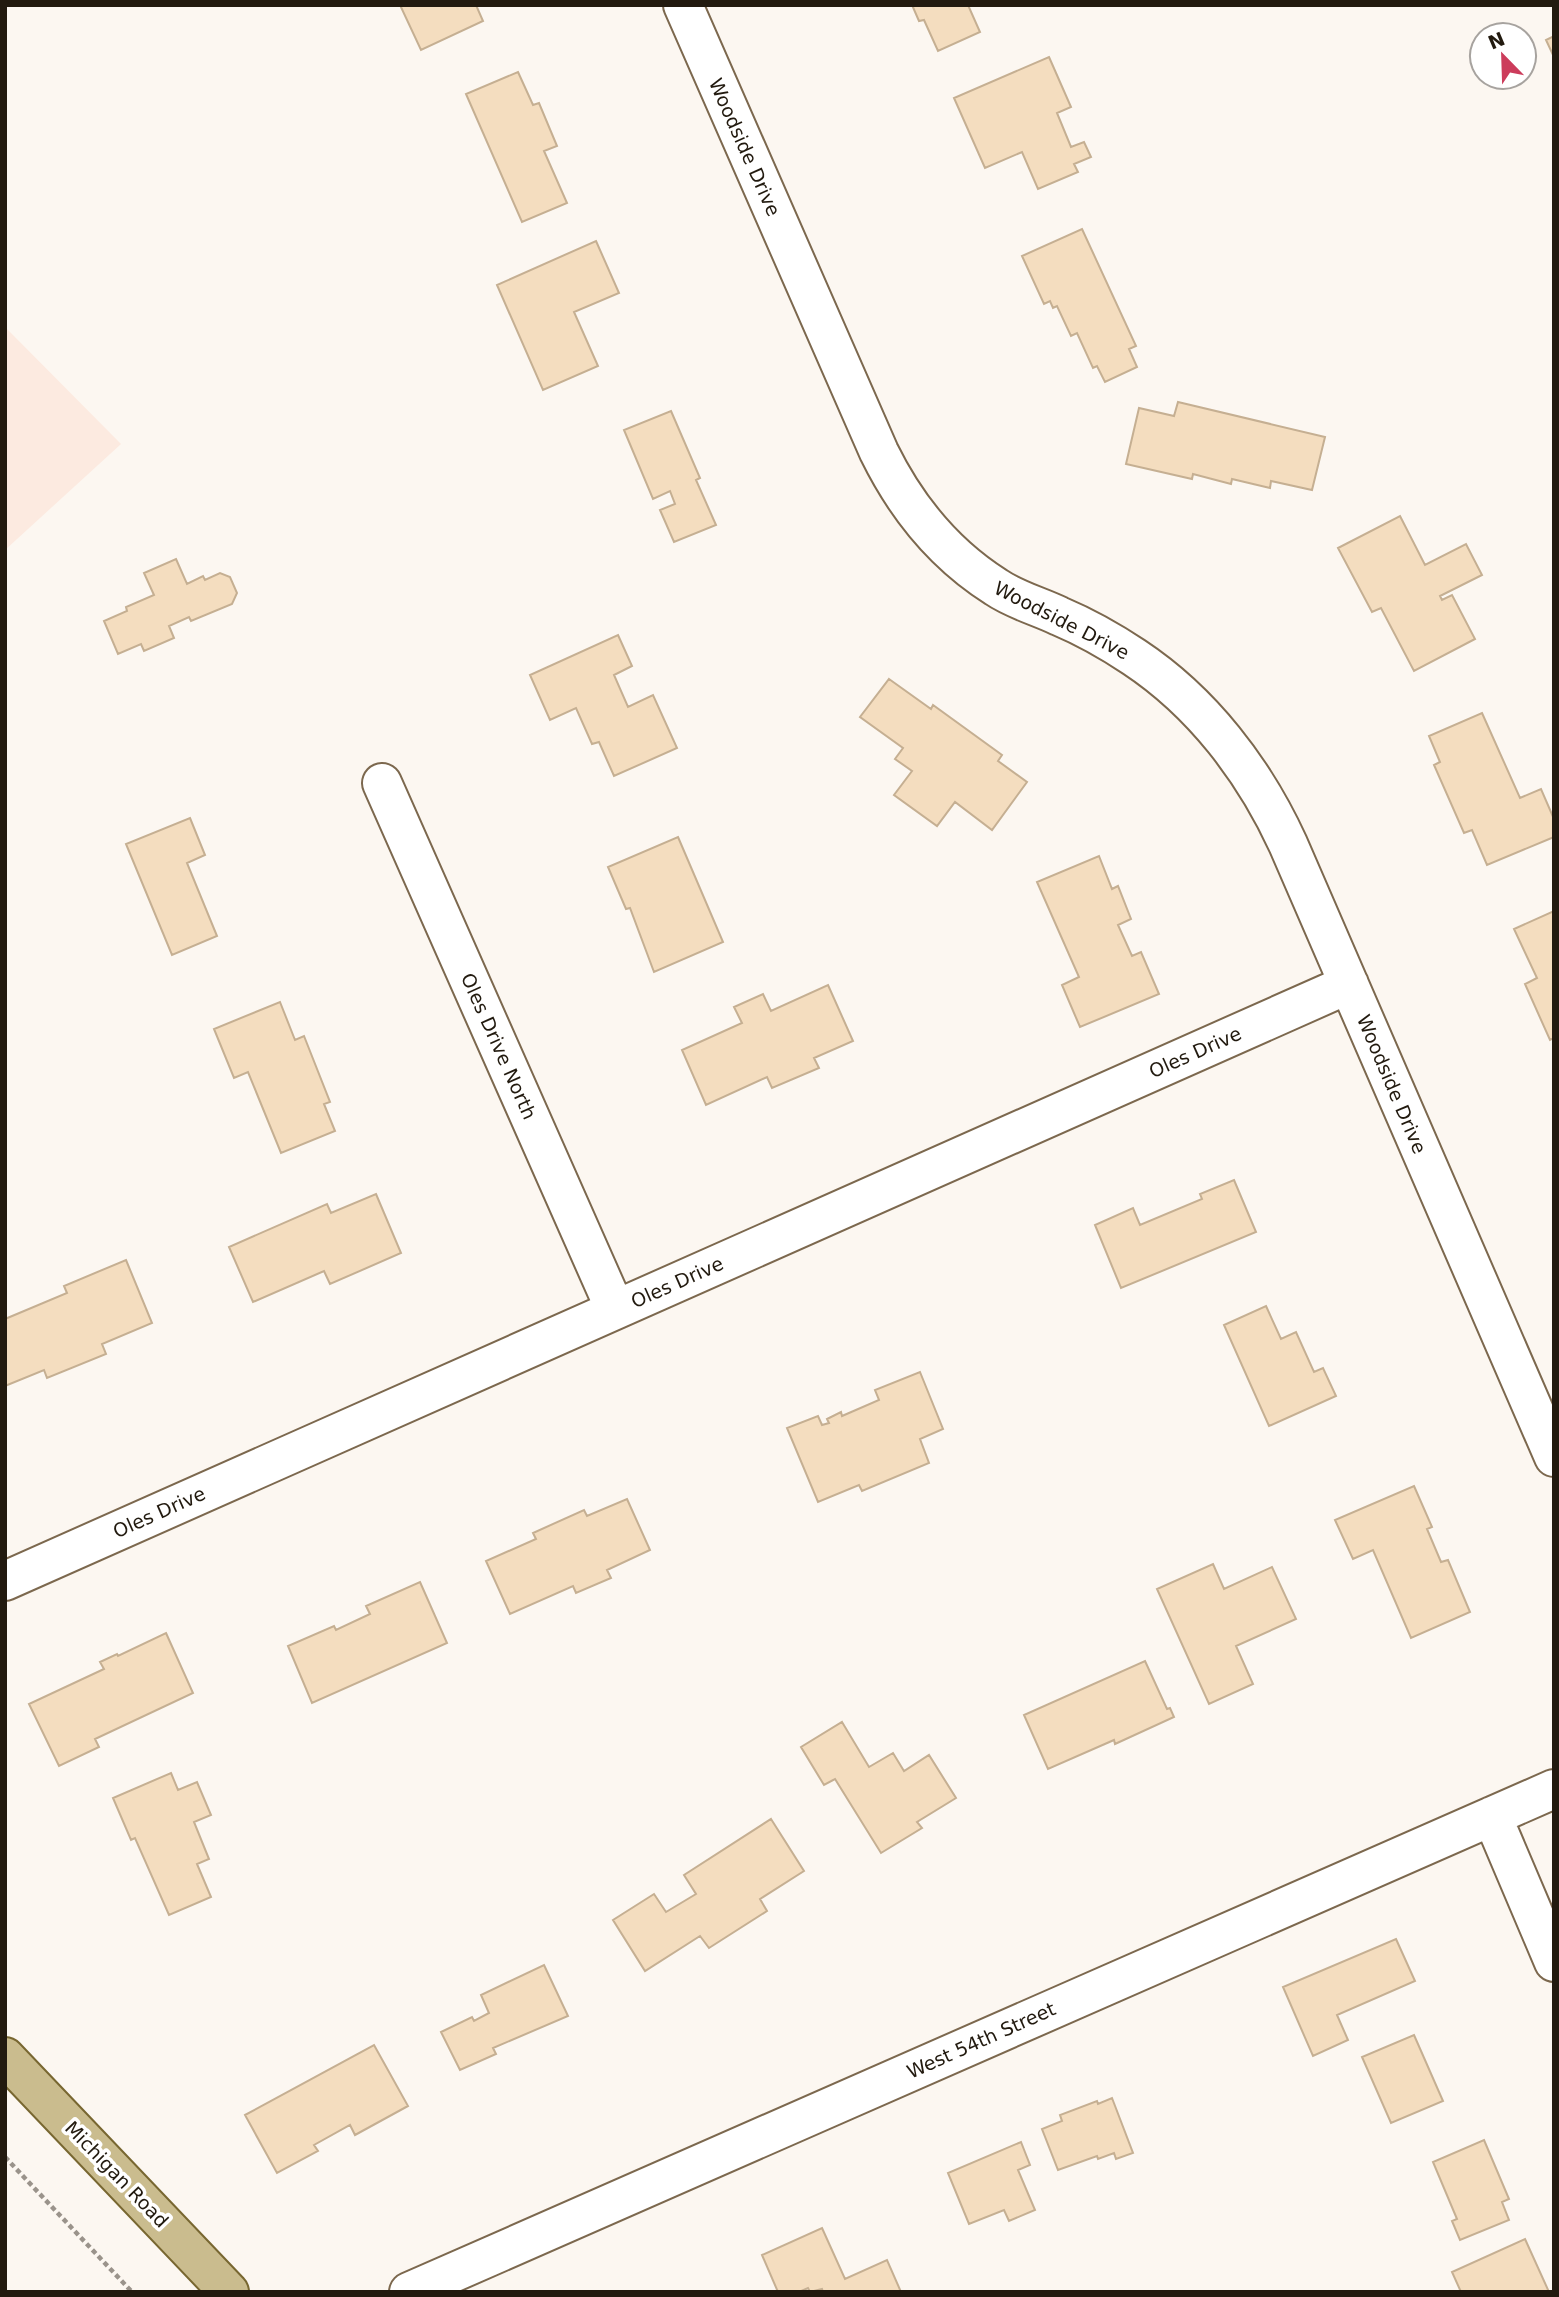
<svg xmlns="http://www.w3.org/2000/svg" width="1559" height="2297" font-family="'DejaVu Sans',sans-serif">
  <rect width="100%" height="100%" fill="#fcf7f1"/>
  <!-- commercial -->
  <path fill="#fceae0" d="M5,327L121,444L5,550Z"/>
  <!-- building -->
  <path fill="#f4ddbf" stroke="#c5af92" stroke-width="2" d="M400,5H476L483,21L421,50Z
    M912,5H968L980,32L938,51L924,20L919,21Z
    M1554,36V57L1546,40Z
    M1049,57L1071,107L1057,113L1071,147L1084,142L1091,157L1074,164L1078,172L1038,189L1022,152L985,168L954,98Z
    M518,72L533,105L539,103L557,146L544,151L567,203L522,222L466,94Z
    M1082,229L1136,346L1129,349L1137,367L1105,382L1097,366L1093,368L1077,333L1071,336L1057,306L1053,308L1050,301L1044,304L1022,256Z
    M596,241L619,293L574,312L598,366L543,390L497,285Z
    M1178,402L1325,437L1312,490L1271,481L1270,488L1232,479L1231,484L1193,474L1192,479L1126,464L1139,408L1174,416Z
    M671,411L700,478L696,480L716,525L674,542L660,510L675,504L670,491L653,499L624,430Z
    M1400,516L1425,565L1466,544L1482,575L1440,596L1442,600L1452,595L1475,639L1414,671L1381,608L1372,612L1338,548Z
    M176,559L187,584L203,576L205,580L220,573L230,577L237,593L232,604L191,621L189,617L169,626L174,638L144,651L141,644L118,654L104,621L127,611L126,607L154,595L144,573Z
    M618,635L632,666L614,675L628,707L653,695L677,748L614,776L599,742L592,744L576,708L550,720L530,675Z
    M889,679L931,709L933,705L1002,755L998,761L1027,782L992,830L955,802L937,826L894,795L912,771L895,759L903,748L860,717Z
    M1482,713L1520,798L1541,789L1554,819V837L1487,865L1472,830L1464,833L1434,765L1440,762L1429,736Z
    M190,818L205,855L187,863L217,936L172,955L126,844Z
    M678,837L723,942L654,972L630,908L626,909L608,867Z
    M1099,856L1112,889L1118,886L1131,919L1118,925L1132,956L1141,952L1159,994L1080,1027L1062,985L1079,977L1037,882Z
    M1554,911V1038L1550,1040L1525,984L1537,978L1514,929Z
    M828,985L853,1041L814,1058L819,1068L772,1088L767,1077L706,1105L682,1050L742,1023L734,1007L763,994L771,1011Z
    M280,1002L295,1040L304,1036L330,1102L324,1104L335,1131L281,1153L248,1072L234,1078L214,1029Z
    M1234,1180L1256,1232L1121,1288L1095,1225L1133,1208L1140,1225L1202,1199L1200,1194Z
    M376,1194L401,1253L330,1284L324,1271L253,1302L229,1247L327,1204L331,1213Z
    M126,1260L152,1323L102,1344L106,1354L47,1378L44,1370L5,1386V1319L67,1293L64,1286Z
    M1266,1306L1281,1339L1296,1332L1314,1372L1323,1368L1336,1396L1269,1426L1224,1325Z
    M920,1372L943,1429L920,1439L929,1463L862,1491L859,1485L818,1502L787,1428L818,1416L822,1425L829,1423L827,1419L841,1412L842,1416L879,1400L875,1390Z
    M1414,1486L1432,1527L1427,1529L1441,1562L1448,1560L1470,1612L1411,1638L1373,1550L1353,1559L1335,1520Z
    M627,1499L650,1550L607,1570L611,1578L576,1593L573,1586L510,1614L486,1561L536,1539L533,1533L584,1510L587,1516Z
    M1213,1564L1224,1589L1272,1567L1296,1619L1236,1646L1253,1684L1209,1704L1157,1589Z
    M420,1582L447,1643L312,1703L288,1646L334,1626L336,1630L370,1614L366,1606Z
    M166,1633L193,1693L95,1739L99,1747L59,1766L29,1704L104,1669L100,1662L117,1654L118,1656Z
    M1145,1661L1167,1709L1170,1708L1174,1717L1115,1744L1114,1740L1048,1769L1024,1715Z
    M842,1722L869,1767L893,1753L904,1771L929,1755L956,1798L917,1822L922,1828L881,1853L835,1779L824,1785L801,1747Z
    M171,1773L178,1790L197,1782L211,1815L194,1822L209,1859L197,1864L211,1897L169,1915L135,1838L131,1840L113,1798Z
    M771,1819L804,1871L760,1899L767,1911L709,1948L700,1936L645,1971L613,1920L654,1894L666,1912L696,1894L684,1875Z
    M1396,1939L1415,1981L1337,2015L1348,2040L1313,2056L1283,1987Z
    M544,1965L568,2016L493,2048L496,2054L460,2070L441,2032L472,2017L474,2021L489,2013L481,1995Z
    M1414,2035L1443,2101L1391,2123L1362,2057Z
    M374,2045L408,2106L355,2135L350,2125L314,2145L318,2151L277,2173L245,2115Z
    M1112,2098L1133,2153L1116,2159L1114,2153L1098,2159L1097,2156L1058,2170L1042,2129L1062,2121L1060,2115L1097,2101L1098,2104Z
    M1484,2140L1509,2199L1502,2202L1509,2220L1460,2240L1452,2221L1457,2219L1433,2162Z
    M1021,2142L1030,2165L1018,2170L1035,2210L1009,2221L1004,2210L969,2224L948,2173Z
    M822,2228L845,2279L887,2260L901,2292H823L822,2289L810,2292L808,2288L799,2292H778L762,2255Z
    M1525,2239L1549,2292H1461L1452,2272Z"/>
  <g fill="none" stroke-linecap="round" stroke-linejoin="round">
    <!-- minor casing -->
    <g stroke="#7c684e" stroke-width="42">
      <path id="minor" d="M683,5L879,452C906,507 944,554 996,587C1015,600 1038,606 1059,616C1085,627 1110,641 1134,657C1202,702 1254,770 1288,844L1554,1457
        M382,783L615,1309
        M5,1581L1349,984
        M1492,1816L1554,1962
        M409,2292L1554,1789"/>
    </g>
    <!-- major casing -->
    <g stroke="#786731" stroke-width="42">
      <path id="major" d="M5,2057L229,2292"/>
    </g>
    <!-- path -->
    <path stroke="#9a938b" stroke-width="4.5" stroke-dasharray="5 3.5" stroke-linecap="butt" d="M5,2157L132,2292"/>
    <!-- minor -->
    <use href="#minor" stroke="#fff" stroke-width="38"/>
    <!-- major -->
    <use href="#major" stroke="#cabc8e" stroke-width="38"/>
  </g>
  <g text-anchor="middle" stroke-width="7" stroke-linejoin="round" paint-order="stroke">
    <!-- street labels -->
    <g font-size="19" fill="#221a0f" stroke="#fff">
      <text transform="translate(745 147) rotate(66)" y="7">Woodside Drive</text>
      <text transform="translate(1062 620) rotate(27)" y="7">Woodside Drive</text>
      <text transform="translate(499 1046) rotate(66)" y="7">Oles Drive North</text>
      <text transform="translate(1195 1052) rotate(-24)" y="7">Oles Drive</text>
      <text transform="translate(1392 1084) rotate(67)" y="7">Woodside Drive</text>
      <text transform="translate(677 1282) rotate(-24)" y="7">Oles Drive</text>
      <text transform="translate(159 1512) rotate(-24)" y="7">Oles Drive</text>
      <text transform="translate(981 2040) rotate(-24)" y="7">West 54th Street</text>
      <text transform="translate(117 2174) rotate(46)" y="7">Michigan Road</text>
    </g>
  </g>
  <!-- border -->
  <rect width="1559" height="2297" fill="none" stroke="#221a0f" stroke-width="14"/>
  <!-- north arrow -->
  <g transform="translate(1503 56) rotate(337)"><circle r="33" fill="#ffffff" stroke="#a7a39f" stroke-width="2"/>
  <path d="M0-5L12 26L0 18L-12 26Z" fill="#cc3c5b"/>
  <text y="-10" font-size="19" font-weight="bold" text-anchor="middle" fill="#221a0f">N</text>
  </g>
</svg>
